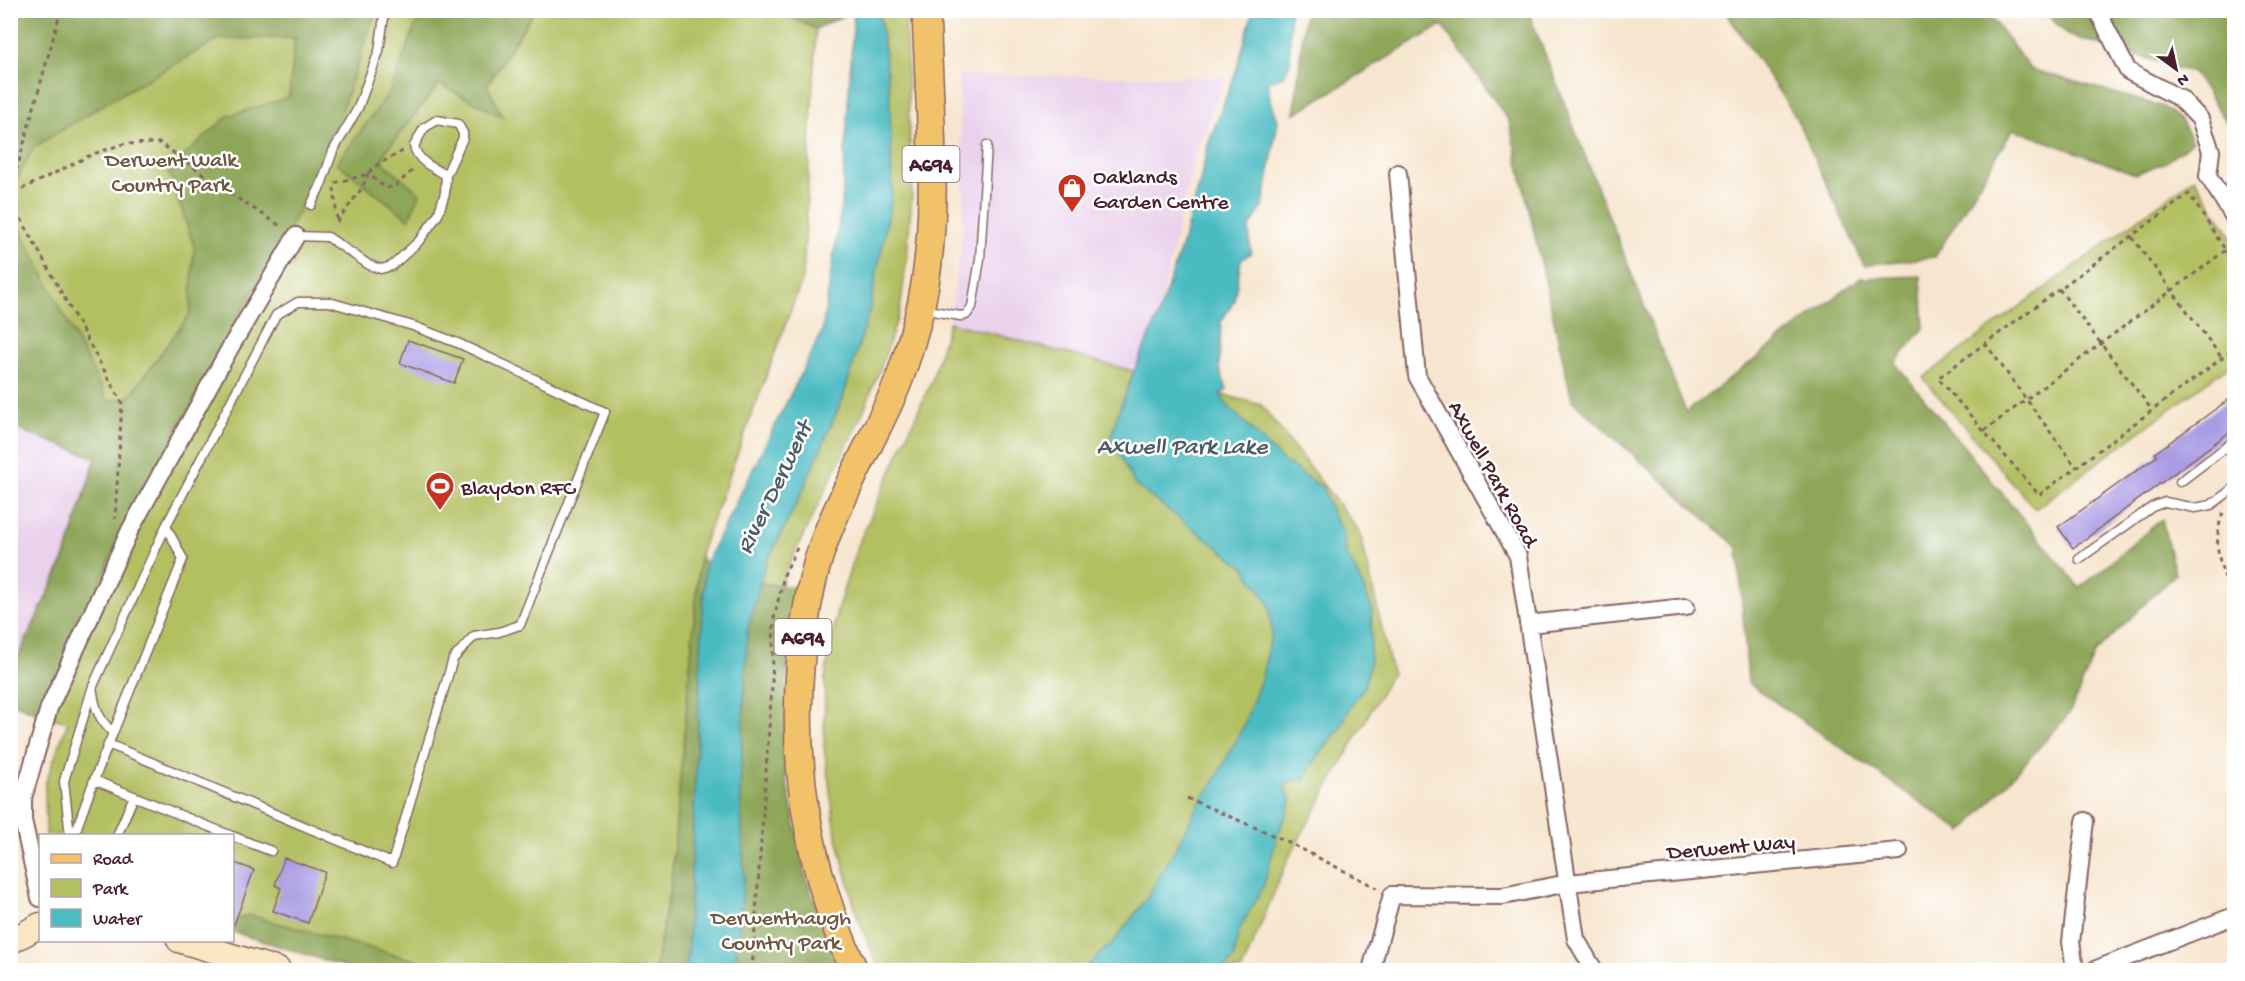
<svg xmlns="http://www.w3.org/2000/svg" width="2245" height="981" font-family="'Gochi Hand',sans-serif">
  <rect width="100%" height="100%" fill="#fff"/>
  <filter id="ink" filterUnits="userSpaceOnUse"><feTurbulence type="fractalNoise" baseFrequency=".0167" numOctaves="2"/><feDisplacementMap in="SourceGraphic" scale="12" xChannelSelector="R" yChannelSelector="G"/><feConvolveMatrix kernelMatrix="1 2 1 2 8 2 1 2 1" color-interpolation-filters="sRGB"/></filter>
  <filter id="wash" filterUnits="userSpaceOnUse"><feTurbulence type="fractalNoise" baseFrequency=".008" numOctaves="4" result="noise"/><feDisplacementMap in="SourceGraphic" scale="24" xChannelSelector="R" yChannelSelector="G"/><feGaussianBlur stdDeviation="1.35" result="paint"/><feColorMatrix in="noise" values="0 0 0 0 0 0 0 0 0 0 0 0 0 0 0 0 0 1.4 0 .05"/><feComposite in="paint" operator="in"/></filter>
  <g filter="url(#wash)">
    <rect width="100%" height="100%" fill="#f7e6cf"/>
    <!-- built -->
    <path fill="#ead1ec" d="M958,75L1226,77L1193,162L1157,319L1134,371L949,322L963,229L964,199Z
      M11,427L96,458L65,557L15,664L11,667Z"/>
    <!-- green -->
    <path fill="#b2c062" stroke="#7e7046" stroke-width="1.5" d="M11,11H428L502,117L487,86L534,11H777L816,29L803,277L700,554L671,882L655,970H451L248,915L233,922L232,836L46,835L45,784L68,722L42,715L11,702V667L15,664L65,557L96,458L11,427Z
      M882,11H905L912,195L907,257L900,310L882,364L861,417L784,575L774,619L786,685L785,773L805,875L840,970H735L747,633L764,568L799,499L843,398L890,98L880,16Z
      M2194,178L2234,240V362L2035,509L1923,378Z
      M949,322L1261,405L1360,532L1392,673L1288,859L1242,970H879L856,912L836,834L824,747L825,678L837,611L857,547L932,380Z"/>
    <!-- forest -->
    <path fill="#8da658" stroke="#6c6242" stroke-width="1.5" d="M11,11H376L336,126L301,208L260,278L126,523L42,715L11,702V667L15,664L65,557L96,458L11,427V211L108,401L129,397L190,314L194,246L168,170L228,116L289,97L295,38L219,39L118,96L34,147L11,191Z
      M418,11H534L487,85L503,117L439,84L386,151L382,161L420,194L409,219L337,163L391,90L419,16Z
      M777,11H853L816,29Z
      M1305,11H1528L1686,412L1860,278L1921,276L1924,328L1895,363L2080,588L2162,519L2175,574L2096,652L2069,714L1963,832L1748,683L1738,548L1572,400L1509,121L1442,25L1294,114Z
      M1725,11H1987L2030,69L2164,107L2181,121L2192,142L2166,162L2135,174L2013,129L1935,257L1864,265L1794,114Z
      M2044,11H2234V133L2194,73L2068,35Z
      M700,554L705,564L687,970H655L671,882Z
      M760,583L800,588L786,685L785,773L805,875L840,970H735L744,876L740,791L745,665L747,633Z
      M248,915L451,970H356L233,932L232,922Z"/>
    <!-- water -->
    <path fill="#4cbbc2" stroke="#4b6d76" stroke-width="1.5" d="M854,11H879L880,16L890,98L892,196L870,309L843,398L799,499L764,568L747,633L740,791L744,876L735,970H687L705,564L822,332L842,201Z
      M1253,11H1290V62L1284,76L1269,81V94L1278,121L1263,206L1249,228L1251,253L1241,260L1234,301L1221,322L1219,368L1227,390L1220,394L1227,405L1283,461L1322,487L1334,517L1343,531L1347,556L1358,574L1372,609L1370,664L1364,687L1349,709L1341,727L1311,766L1304,781L1293,780L1284,787L1292,800L1278,834L1263,888L1239,930L1234,959L1223,970H1080L1086,967L1116,939L1147,898L1176,848L1199,803L1217,777L1243,727L1261,680L1272,633L1269,604L1245,568L1135,485L1111,438L1117,416L1134,371L1157,319L1181,248L1200,182L1208,144L1236,72Z"/>
    <g id="blocks">
      <!-- building -->
      <path fill="#a99be4" d="M408,340L463,359L454,383L400,363Z
        M2235,395V428L2073,548L2058,527L2157,456L2155,453Z
        M284,858L325,872L308,923L273,911L281,888L275,885Z
        M232,862L254,870L234,925L232,924Z"/>
    </g>
  </g>
  <g filter="url(#ink)">
    <use href="#blocks" fill-opacity="0" stroke="#876564" stroke-width="1.5"/>
    <g fill="none" stroke-linecap="round" stroke-linejoin="round">
      <!-- service casing -->
      <g stroke="#876564" stroke-width="11">
        <path id="service" d="M311,205L321,185L333,151L358,108L379,51L385,10
          M296,236L328,237L369,265L381,269L392,266L419,241L438,215L445,193L446,175L463,138V133L458,124L437,120L424,128L414,146C418,162 432,167 446,175
          M923,309L960,316L966,315L972,307L980,259L987,145
          M2180,482L2234,441
          M2079,559L2152,507L2165,502L2195,508L2211,505L2234,488
          M93,692C95,710 100,720 113,733
          M94,780L183,559L166,526L276,315L298,302H329L413,326L460,344L605,412L520,625L499,632L474,636L453,659L392,863L108,744
          M70,836L64,781L93,686L166,526
          M74,836L94,780L232,836
          M117,836L134,796
          M232,836L271,851"/>
      </g>
      <!-- minor casing -->
      <g stroke="#876564" stroke-width="20">
        <path id="minor" d="M2097,10L2128,71L2181,99L2200,119L2211,151L2208,176L2234,217
          M1398,173L1417,376L1518,556L1576,939L1594,970
          M1528,624L1686,607
          M40,898L23,820V798L49,708L130,530L230,348L296,236
          M1371,970L1392,895L1503,896L1568,883L1899,851
          M2075,970L2071,942L2085,821
          M2094,970L2234,916"/>
      </g>
      <!-- secondary casing -->
      <g stroke="#876564" stroke-width="27">
        <path id="secondary" d="M179,940L278,970
          M10,942L40,925"/>
      </g>
      <!-- primary casing -->
      <g stroke="#876564" stroke-width="30">
        <path id="primary" d="M854,970C808,868 791,767 801,655C805,614 812,572 827,534C846,486 872,441 893,394C904,370 911,343 918,318C942,225 929,107 926,10"/>
      </g>
      <!-- path -->
      <path stroke="#876564" stroke-width="3" stroke-dasharray="4.5 4.5" stroke-linecap="butt" d="M61,10L14,179V193L19,215L122,403L115,519
        M335,183L368,174L373,167L403,151
        M334,188L337,221
        M14,193L93,154L123,144L160,143L228,192L282,227
        M337,222L362,188L368,174L386,188L394,187L415,168
        M2132,237L2222,358
        M2234,263L2189,194L1938,378L2039,495L2234,349
        M2059,289L2152,410
        M1985,343L2076,467
        M1984,431L2226,250
        M2223,513C2212,541 2219,570 2234,596
        M1187,798L1284,840L1377,888
        M752,970L772,685L774,619L784,575L797,548"/>
      <!-- service -->
      <use href="#service" stroke="#fff" stroke-width="8"/>
      <!-- minor -->
      <use href="#minor" stroke="#fff" stroke-width="16"/>
      <!-- secondary -->
      <use href="#secondary" stroke="#fae7c3" stroke-width="24"/>
      <!-- primary -->
      <use href="#primary" stroke="#f2c26a" stroke-width="27"/>
    </g>
  </g>
  <!-- icons -->
  <defs>
    <g id="shop-pin" transform="scale(1.5)"><path d="M0 17L-7.5 6A9.5 9.5 0 1 1 7.5 6Z" fill="#c8321e" stroke="#fff"/><path d="M-5-2.5h2.3a2.7 3.5 0 0 1 5.4 0H5L5.5 6h-11ZM-1.5-2.5h3a1.5 2.3 0 0 0-3 0Z" fill="#fff"/></g>
    <g id="stadium-pin" transform="scale(1.5)"><path d="M0 17L-7.5 6A9.5 9.5 0 1 1 7.5 6Z" fill="#c8321e" stroke="#fff"/><path d="M0-5a6.5 5 0 1 0 0 10a6.5 5 0 1 0 0-10ZM-3.5-1.8h7v3.6h-7Z" fill="#fff"/></g>
  </defs>
  <g fill-rule="evenodd">
    <use href="#shop-pin" x="1072" y="188"/>
    <use href="#stadium-pin" x="440" y="486"/>
  </g>
  <g text-anchor="middle" stroke-width="5" stroke-linejoin="round" paint-order="stroke">
    <!-- shield labels -->
    <g fill="#fff" stroke="#80626b" stroke-width="1.5">
      <rect x="902.5" y="146" width="57" height="36" rx="4.5"/>
      <rect x="774.5" y="619" width="57" height="36" rx="4.5"/>
    </g>
    <g font-size="21" font-weight="bold" fill="#4a1f2b">
      <text x="931" y="171">A694</text>
      <text x="803" y="644">A694</text>
    </g>
    <!-- park labels -->
    <g font-size="22" fill="#6e573e" stroke="#fff">
      <text x="171" y="166">Derwent Walk<tspan x="171" dy="25">Country Park</tspan></text>
      <text x="781" y="924">Derwenthaugh<tspan x="781" dy="25">Country Park</tspan></text>
    </g>
    <!-- poi labels -->
    <g font-size="22" fill="#4a1f2b" stroke="#fff" text-anchor="start">
      <text x="1093" y="183">Oaklands<tspan x="1093" dy="25">Garden Centre</tspan></text>
      <text x="461" y="494">Blaydon RFC</text>
    </g>
    <!-- street labels -->
    <g font-size="22" fill="#4a1f2b" stroke="#fff">
      <text transform="translate(1495 473) rotate(61)" y="8">Axwell Park Road</text>
      <text transform="translate(1731 845) rotate(-5)" y="8">Derwent Way</text>
    </g>
    <!-- water labels -->
    <g font-size="24" font-style="italic" fill="#4b5d67" stroke="#fff">
      <text x="1182" y="453">Axwell Park Lake</text>
      <text transform="translate(773 487) rotate(-64)" y="8">River Derwent</text>
    </g>
  </g>
  <!-- margin -->
  <rect width="2245" height="981" fill="none" stroke="#fff" stroke-width="36"/>
  <!-- legend -->
  <rect x="39" y="834" width="195" height="108" fill="#ffffff" stroke="#b7a5aa" stroke-width="1.5"/>
  <rect x="51" y="854" width="30" height="9" fill="#f2c26a" stroke="#b7a5aa" stroke-width="1.5"/>
  <text x="93" y="864" font-size="18" fill="#4a1f2b">Road</text>
  <rect x="51" y="879" width="30" height="18" fill="#b2c062" stroke="#b7a5aa" stroke-width="1.5"/>
  <text x="93" y="894" font-size="18" fill="#4a1f2b">Park</text>
  <rect x="51" y="909" width="30" height="18" fill="#4cbbc2" stroke="#b7a5aa" stroke-width="1.5"/>
  <text x="93" y="924" font-size="18" fill="#4a1f2b">Water</text>
  <!-- north arrow -->
  <g transform="translate(2176 69) rotate(147)" stroke="#ffffff" stroke-width="4.5" paint-order="stroke">
  <path d="M0-4.5L10 22L0 15L-10 22Z" fill="#4a1f2b"/>
  <text y="-9" font-size="16" font-weight="bold" text-anchor="middle" fill="#4a1f2b">N</text>
  </g>
</svg>
